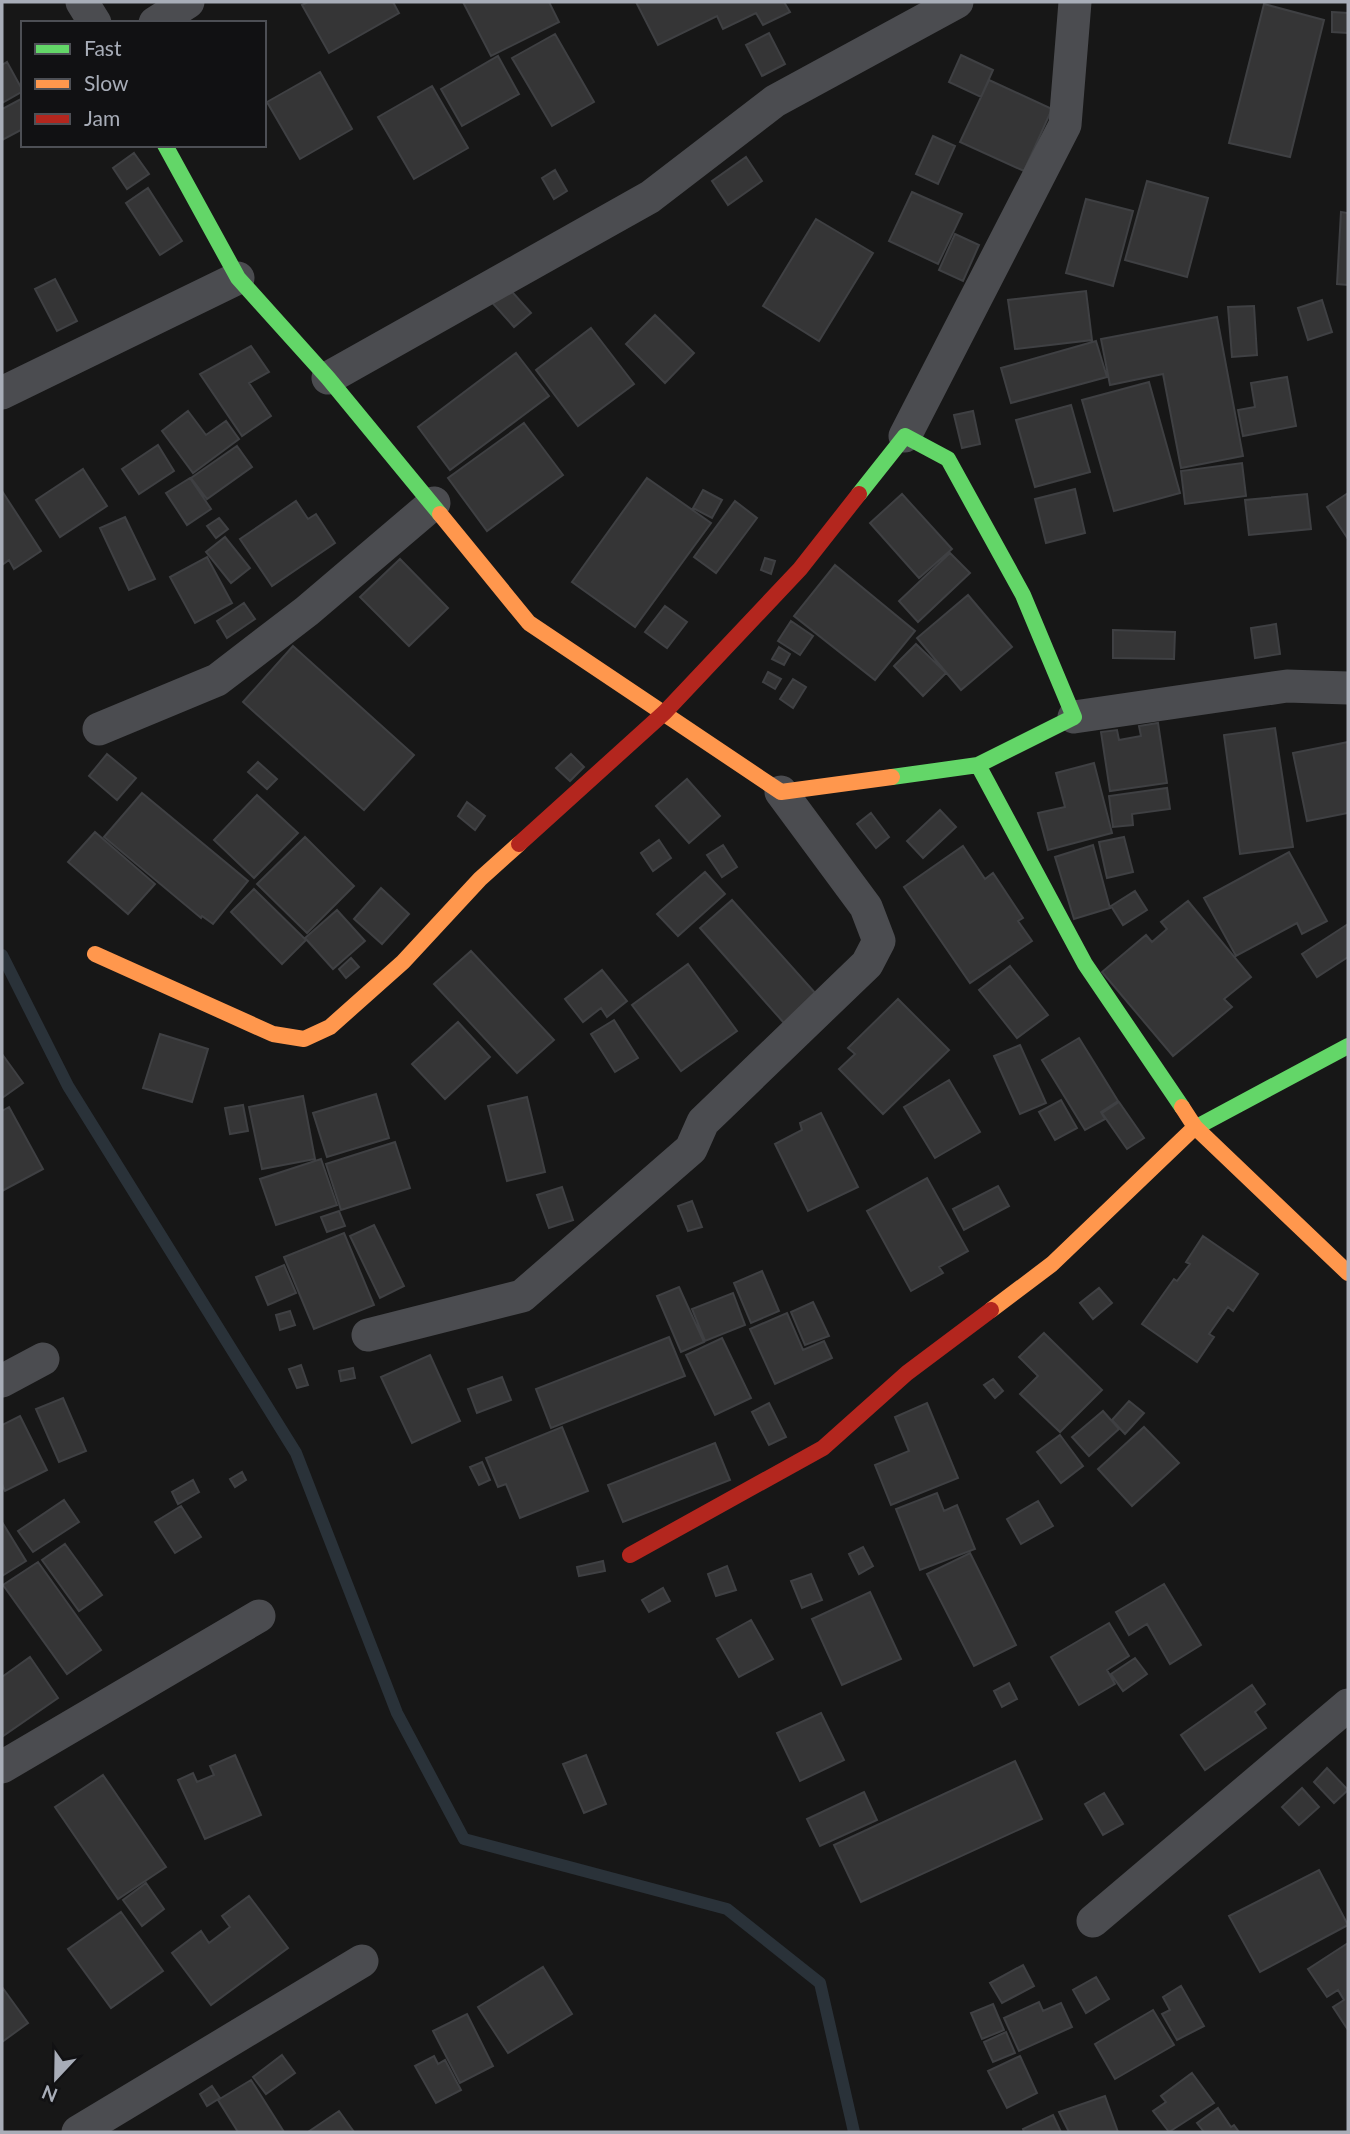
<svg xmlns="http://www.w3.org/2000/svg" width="1350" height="2134" font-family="Lato,sans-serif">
  <rect width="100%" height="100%" fill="#171717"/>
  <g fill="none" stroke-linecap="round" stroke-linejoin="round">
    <!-- stream -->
    <path stroke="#2a3239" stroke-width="12" d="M2,955L68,1086L296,1453L397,1713L464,1839L727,1909L820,1983L854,2132"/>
  </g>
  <!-- building -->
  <path fill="#353536" stroke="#3f4043" stroke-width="2" d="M308,2H393L399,13L329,53L302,5Z
    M463,2H549L559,22L491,56Z
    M636,2H784L790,12L763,25L756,13L723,29L717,16L658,45Z
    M1264,4L1324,20L1290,157L1229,143Z
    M1332,12L1348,13V33L1332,32Z
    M769,33L785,64L762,76L746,45Z
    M555,34L594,102L552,126L512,58Z
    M961,55L993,70L981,97L949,82Z
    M498,56L519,94L462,126L441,89Z
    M7,62L23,91L2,103V65Z
    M320,72L352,129L300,159L267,102Z
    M989,80L1052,109L1024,171L960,142Z
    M432,86L468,148L414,179L378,117Z
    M23,98V129L2,140V109Z
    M933,136L955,146L938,184L916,174Z
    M134,153L149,174L127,189L113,168Z
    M746,157L762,181L728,205L712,181Z
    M555,170L567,191L554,199L542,178Z
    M1147,181L1208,198L1187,277L1125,260Z
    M148,188L182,241L160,255L126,203Z
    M912,192L962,214L938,264L889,241Z
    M1086,199L1133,211L1113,286L1066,273Z
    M1341,212L1348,213V285L1337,284Z
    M816,219L873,253L819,341L763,306Z
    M955,234L979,245L963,281L939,270Z
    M55,279L77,321L57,331L35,289Z
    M506,285L531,313L514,327L489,299Z
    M1086,291L1092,340L1015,349L1008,300Z
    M1322,300L1332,332L1308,340L1298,308Z
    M1254,306L1257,355L1232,357L1228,307Z
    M655,315L694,353L665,383L626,344Z
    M1217,317L1243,456L1181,468L1163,374L1110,385L1101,339Z
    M591,328L634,384L578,426L536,370Z
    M1096,341L1107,377L1011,403L1001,368Z
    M251,346L269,372L249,383L271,416L242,436L200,374Z
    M516,353L549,396L450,470L418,427Z
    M1287,377L1296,426L1243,436L1238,410L1255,407L1251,383Z
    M1149,382L1180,493L1114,511L1082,400Z
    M1071,405L1090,472L1035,487L1016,420Z
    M188,411L206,435L226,421L239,439L193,473L162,431Z
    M973,411L980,444L962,448L954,415Z
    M524,423L563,475L487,531L448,478Z
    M158,445L174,471L139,494L122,469Z
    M237,446L252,467L207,499L191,478Z
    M1242,463L1246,496L1185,504L1181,471Z
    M83,469L107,506L60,537L36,500Z
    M190,478L211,509L187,525L166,493Z
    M647,478L711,523L635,627L572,582Z
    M1075,489L1085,533L1046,543L1035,499Z
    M703,490L722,500L712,518L693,508Z
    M2,491L41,551L14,569L9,560L2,565Z
    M1348,493V539L1327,507Z
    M902,494L952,549L919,578L870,523Z
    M1307,494L1311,529L1249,535L1245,500Z
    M296,501L308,519L316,514L335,543L272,586L240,539Z
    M735,501L757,518L716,573L694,557Z
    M125,517L155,579L129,590L100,528Z
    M219,518L228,529L216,538L207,526Z
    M225,537L250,568L231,583L206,552Z
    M950,553L970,573L918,622L899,601Z
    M207,557L232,603L195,623L170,577Z
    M765,558L775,561L771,574L761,570Z
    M400,559L448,608L409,646L360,597Z
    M835,565L915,631L875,680L794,616Z
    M968,595L1012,647L961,690L917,638Z
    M244,603L255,619L227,638L217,621Z
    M665,606L687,622L667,648L645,632Z
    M791,621L813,636L800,655L778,641Z
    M1276,624L1280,654L1255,658L1251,628Z
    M1113,630L1175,632L1174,659L1113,658Z
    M916,644L946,673L923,696L894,666Z
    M293,646L414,755L364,810L243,702Z
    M779,647L790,654L784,665L772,659Z
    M768,672L781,679L775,689L763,682Z
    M793,679L806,687L793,708L780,699Z
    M1158,723L1167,783L1110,791L1101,732L1117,730L1119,740L1141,736L1139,726Z
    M1275,728L1293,847L1240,854L1224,735Z
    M1348,742V813L1307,821L1293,753Z
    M107,754L136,778L117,800L89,776Z
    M571,754L584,767L570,781L556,768Z
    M258,762L277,779L267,789L248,772Z
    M1094,763L1112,833L1048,850L1038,813L1065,807L1056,773Z
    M687,779L720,816L689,843L656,806Z
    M1167,788L1170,809L1132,814L1133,825L1113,827L1109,796Z
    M142,793L248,881L213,924L202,916L201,918L104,837Z
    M257,795L298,833L254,878L214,840Z
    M467,802L485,816L475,830L458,816Z
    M940,810L956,827L923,858L907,841Z
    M871,813L889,837L876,848L857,824Z
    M95,832L155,884L128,914L68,862Z
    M305,837L354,886L307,933L257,884Z
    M1124,837L1133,872L1107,878L1099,842Z
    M659,840L671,858L653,871L641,853Z
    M723,845L737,867L722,877L707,855Z
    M1093,845L1110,908L1074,919L1055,857Z
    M963,846L985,879L993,873L1023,918L1018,921L1032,941L970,983L904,887Z
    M1289,852L1327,921L1302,934L1297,923L1236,956L1204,898Z
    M705,872L725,894L678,936L657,914Z
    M381,888L409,914L382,944L354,919Z
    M254,889L306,940L282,964L231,912Z
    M1135,891L1147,910L1123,925L1111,906Z
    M732,900L816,994L784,1023L700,928Z
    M1188,901L1251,977L1224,999L1232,1007L1173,1056L1102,972L1146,935L1152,942L1167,929L1161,922Z
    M337,910L365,941L333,969L305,938Z
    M1348,924V957L1317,977L1302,954Z
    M471,951L554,1040L517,1073L434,984Z
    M351,958L359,967L346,978L339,969Z
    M688,964L737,1031L681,1071L632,1005Z
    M1010,966L1048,1015L1017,1038L979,990Z
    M602,970L627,1001L607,1017L601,1008L583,1022L565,999Z
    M898,999L949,1050L883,1114L839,1069L855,1054L848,1048Z
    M614,1020L638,1058L615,1072L591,1034Z
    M458,1022L490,1057L445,1099L412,1064Z
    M160,1034L208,1049L192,1102L143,1088Z
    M1079,1038L1118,1101L1101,1112L1105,1119L1085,1130L1042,1060Z
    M1020,1045L1046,1103L1020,1114L994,1056Z
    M2,1054L23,1083L2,1098Z
    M949,1080L980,1132L935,1158L904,1107Z
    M376,1094L389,1138L327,1157L313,1113Z
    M303,1096L315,1159L262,1169L249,1107Z
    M527,1097L545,1172L507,1181L488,1106Z
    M1061,1100L1077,1128L1055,1140L1039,1112Z
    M1119,1102L1144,1138L1127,1149L1102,1113Z
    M243,1105L248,1131L230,1134L225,1108Z
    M9,1107L43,1169L2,1191V1111Z
    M821,1113L858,1187L808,1211L775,1144L802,1130L800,1123Z
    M395,1142L410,1188L341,1210L326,1164Z
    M321,1159L337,1205L276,1225L260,1179Z
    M927,1178L968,1251L939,1267L943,1273L911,1291L867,1211Z
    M998,1186L1009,1206L964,1230L953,1209Z
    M562,1187L573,1220L549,1228L537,1195Z
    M692,1201L702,1227L688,1231L678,1206Z
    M339,1211L345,1226L327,1232L321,1217Z
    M374,1225L404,1286L380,1298L350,1236Z
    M344,1233L374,1305L314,1329L284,1257Z
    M1203,1236L1258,1274L1233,1311L1228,1307L1209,1334L1214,1337L1197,1362L1142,1324L1174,1279L1177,1281L1190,1264L1186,1262Z
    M284,1265L296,1293L268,1305L256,1277Z
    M762,1271L779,1311L751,1323L734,1283Z
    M679,1287L704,1342L681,1352L657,1296Z
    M1099,1288L1112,1303L1093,1319L1080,1303Z
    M733,1293L745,1325L705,1341L692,1309Z
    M813,1302L829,1336L805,1345L791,1312Z
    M290,1311L295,1325L280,1330L276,1315Z
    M787,1313L803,1350L824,1341L832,1358L775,1384L750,1329Z
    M1044,1333L1102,1390L1060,1432L1020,1394L1038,1376L1019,1357Z
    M669,1337L685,1376L551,1428L536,1389Z
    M722,1338L751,1398L715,1415L686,1355Z
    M430,1355L460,1421L412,1443L381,1377Z
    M301,1365L308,1385L297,1388L289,1369Z
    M353,1368L355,1378L341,1381L339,1371Z
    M502,1377L511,1400L477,1413L468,1389Z
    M993,1379L1003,1391L995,1398L984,1385Z
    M63,1398L86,1451L59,1462L36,1409Z
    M1129,1401L1144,1413L1125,1434L1112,1420Z
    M769,1403L786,1437L769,1445L752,1412Z
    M927,1403L958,1478L891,1505L875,1465L909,1451L895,1417Z
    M1103,1411L1119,1429L1089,1456L1072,1437Z
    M20,1416L47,1470L5,1491L2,1484V1425Z
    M562,1427L588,1491L520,1518L506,1484L498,1487L486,1458Z
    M1144,1427L1179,1463L1132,1506L1098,1469Z
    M1060,1435L1083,1466L1061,1483L1037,1452Z
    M715,1443L730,1480L623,1522L608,1485Z
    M482,1462L490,1480L479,1485L470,1467Z
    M242,1472L246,1480L235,1487L230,1479Z
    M193,1480L199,1492L178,1504L172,1492Z
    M937,1493L944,1511L957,1505L975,1549L920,1570L896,1509Z
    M64,1500L79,1522L33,1552L18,1531Z
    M1038,1501L1053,1526L1021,1544L1007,1519Z
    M181,1506L201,1537L175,1553L155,1522Z
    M2,1522L26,1561L2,1576Z
    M65,1544L102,1595L79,1611L42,1560Z
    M863,1547L873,1566L859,1574L849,1554Z
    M970,1553L1016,1645L974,1666L927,1574Z
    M603,1561L605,1571L579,1576L577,1567Z
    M38,1562L101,1650L67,1674L3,1585Z
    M727,1566L736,1590L716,1596L708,1574Z
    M811,1574L822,1600L802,1608L791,1581Z
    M1164,1584L1201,1645L1170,1664L1147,1624L1129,1635L1116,1612Z
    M663,1588L670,1601L649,1612L642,1600Z
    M870,1592L901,1659L842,1685L812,1619Z
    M751,1620L773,1659L739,1677L717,1639Z
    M1109,1623L1129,1656L1107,1670L1115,1684L1079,1705L1051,1657Z
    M30,1657L58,1698L3,1736L2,1677Z
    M1135,1658L1147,1674L1123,1691L1111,1674Z
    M1009,1683L1017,1699L1002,1707L994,1691Z
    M1252,1685L1265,1704L1255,1712L1266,1728L1205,1770L1181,1735Z
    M821,1713L844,1760L800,1781L777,1733Z
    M235,1755L261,1815L205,1839L178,1780L193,1773L197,1782L214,1775L210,1766Z
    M586,1755L606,1804L584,1813L563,1764Z
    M1015,1761L1042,1819L861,1902L834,1845Z
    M1327,1768L1348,1790L1334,1803L1314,1782Z
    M103,1775L166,1867L118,1899L55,1807Z
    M1302,1788L1319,1807L1299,1825L1282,1807Z
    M864,1792L877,1820L820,1846L807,1819Z
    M1104,1793L1123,1824L1103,1835L1085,1804Z
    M1319,1870L1348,1925L1260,1972L1229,1916Z
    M146,1883L164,1909L142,1926L123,1900Z
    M249,1896L288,1948L211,2005L172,1953L201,1931L209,1943L230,1927L222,1916Z
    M121,1912L163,1971L111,2008L68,1949Z
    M1348,1943V2030L1333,2007L1344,2000L1338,1990L1327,1997L1308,1969Z
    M1023,1965L1034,1986L1002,2003L990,1983Z
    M543,1967L572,2014L508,2053L478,2007Z
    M1096,1977L1109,1999L1086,2013L1073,1990Z
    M1181,1986L1204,2026L1177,2040L1162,2014L1170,2010L1163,1997Z
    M2,1987L28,2023L2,2042Z
    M1039,2002L1043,2011L1061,2003L1072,2027L1019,2051L1004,2018Z
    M993,2004L1004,2030L982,2039L971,2013Z
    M1153,2010L1174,2045L1115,2079L1095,2044Z
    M467,2014L493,2066L460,2083L433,2031Z
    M1006,2032L1015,2053L993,2062L984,2042Z
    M282,2055L295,2073L266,2094L253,2077Z
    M434,2056L438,2064L445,2060L461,2090L436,2103L415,2066Z
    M1020,2056L1037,2093L1007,2108L988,2071Z
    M1192,2073L1214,2103L1169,2132L1153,2111L1166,2102L1161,2096Z
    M251,2080L284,2132H238L218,2100Z
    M212,2086L220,2098L207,2106L200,2094Z
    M1105,2096L1118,2132H1069L1059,2112Z
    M1218,2108L1231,2127L1234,2125L1239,2132H1204L1197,2123Z
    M339,2111L354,2132H308Z
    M1053,2115L1061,2132H1024L1023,2129Z"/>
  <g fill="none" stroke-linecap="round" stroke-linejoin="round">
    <!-- street -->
    <path stroke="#4b4c50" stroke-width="33" d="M82,2L95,23
      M155,23L188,2
      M328,378L650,197L775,101L957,2
      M2,393L238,278
      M905,436L1065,125L1075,2
      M1074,717L1287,686L1348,688
      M99,729L217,680L307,611L434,503
      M368,1335L522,1296L691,1149L703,1122L867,964L879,941L866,907L781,792
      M2,1381L43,1359
      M2,1767L259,1616
      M1093,1921L1348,1705
      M78,2132L362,1961"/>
    <!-- fast -->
    <path stroke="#63d668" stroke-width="16" d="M165,145L238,278L328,378L440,514
      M859,494L905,436L948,459L1023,595L1074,717L978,765
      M892,777L978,765L1085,964L1182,1107
      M1193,1129L1348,1046"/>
    <!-- slow -->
    <path stroke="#ff974d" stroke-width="16" d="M440,514L529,623L781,792L892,777
      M95,954L273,1034L304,1039L330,1027L403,962L480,879L519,844
      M1182,1107L1195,1127L1348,1273
      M991,1310L1052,1264L1193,1129"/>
    <!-- jam -->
    <path stroke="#b3261e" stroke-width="16" d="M519,844L665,712L800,569L859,494
      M630,1555L823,1448L907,1373L991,1310"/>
  </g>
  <!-- border -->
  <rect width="1350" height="2134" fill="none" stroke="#a8adb8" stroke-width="7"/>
  <!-- legend -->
  <rect x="21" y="21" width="245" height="126" fill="#111113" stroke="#4d4f55" stroke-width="2"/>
  <rect x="35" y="44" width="35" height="10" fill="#63d668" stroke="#4d4f55" stroke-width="2"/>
  <text x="84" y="56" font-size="21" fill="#a8adb8">Fast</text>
  <rect x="35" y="79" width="35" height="10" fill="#ff974d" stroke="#4d4f55" stroke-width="2"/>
  <text x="84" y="91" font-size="21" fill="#a8adb8">Slow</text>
  <rect x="35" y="114" width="35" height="10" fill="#b3261e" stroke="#4d4f55" stroke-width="2"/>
  <text x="84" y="126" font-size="21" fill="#a8adb8">Jam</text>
  <!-- north arrow -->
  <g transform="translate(56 2078) rotate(202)" stroke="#111113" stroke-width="5" paint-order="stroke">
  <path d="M0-5L12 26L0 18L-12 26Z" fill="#a8adb8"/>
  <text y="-10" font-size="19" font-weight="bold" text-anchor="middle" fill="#a8adb8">N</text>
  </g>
</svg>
